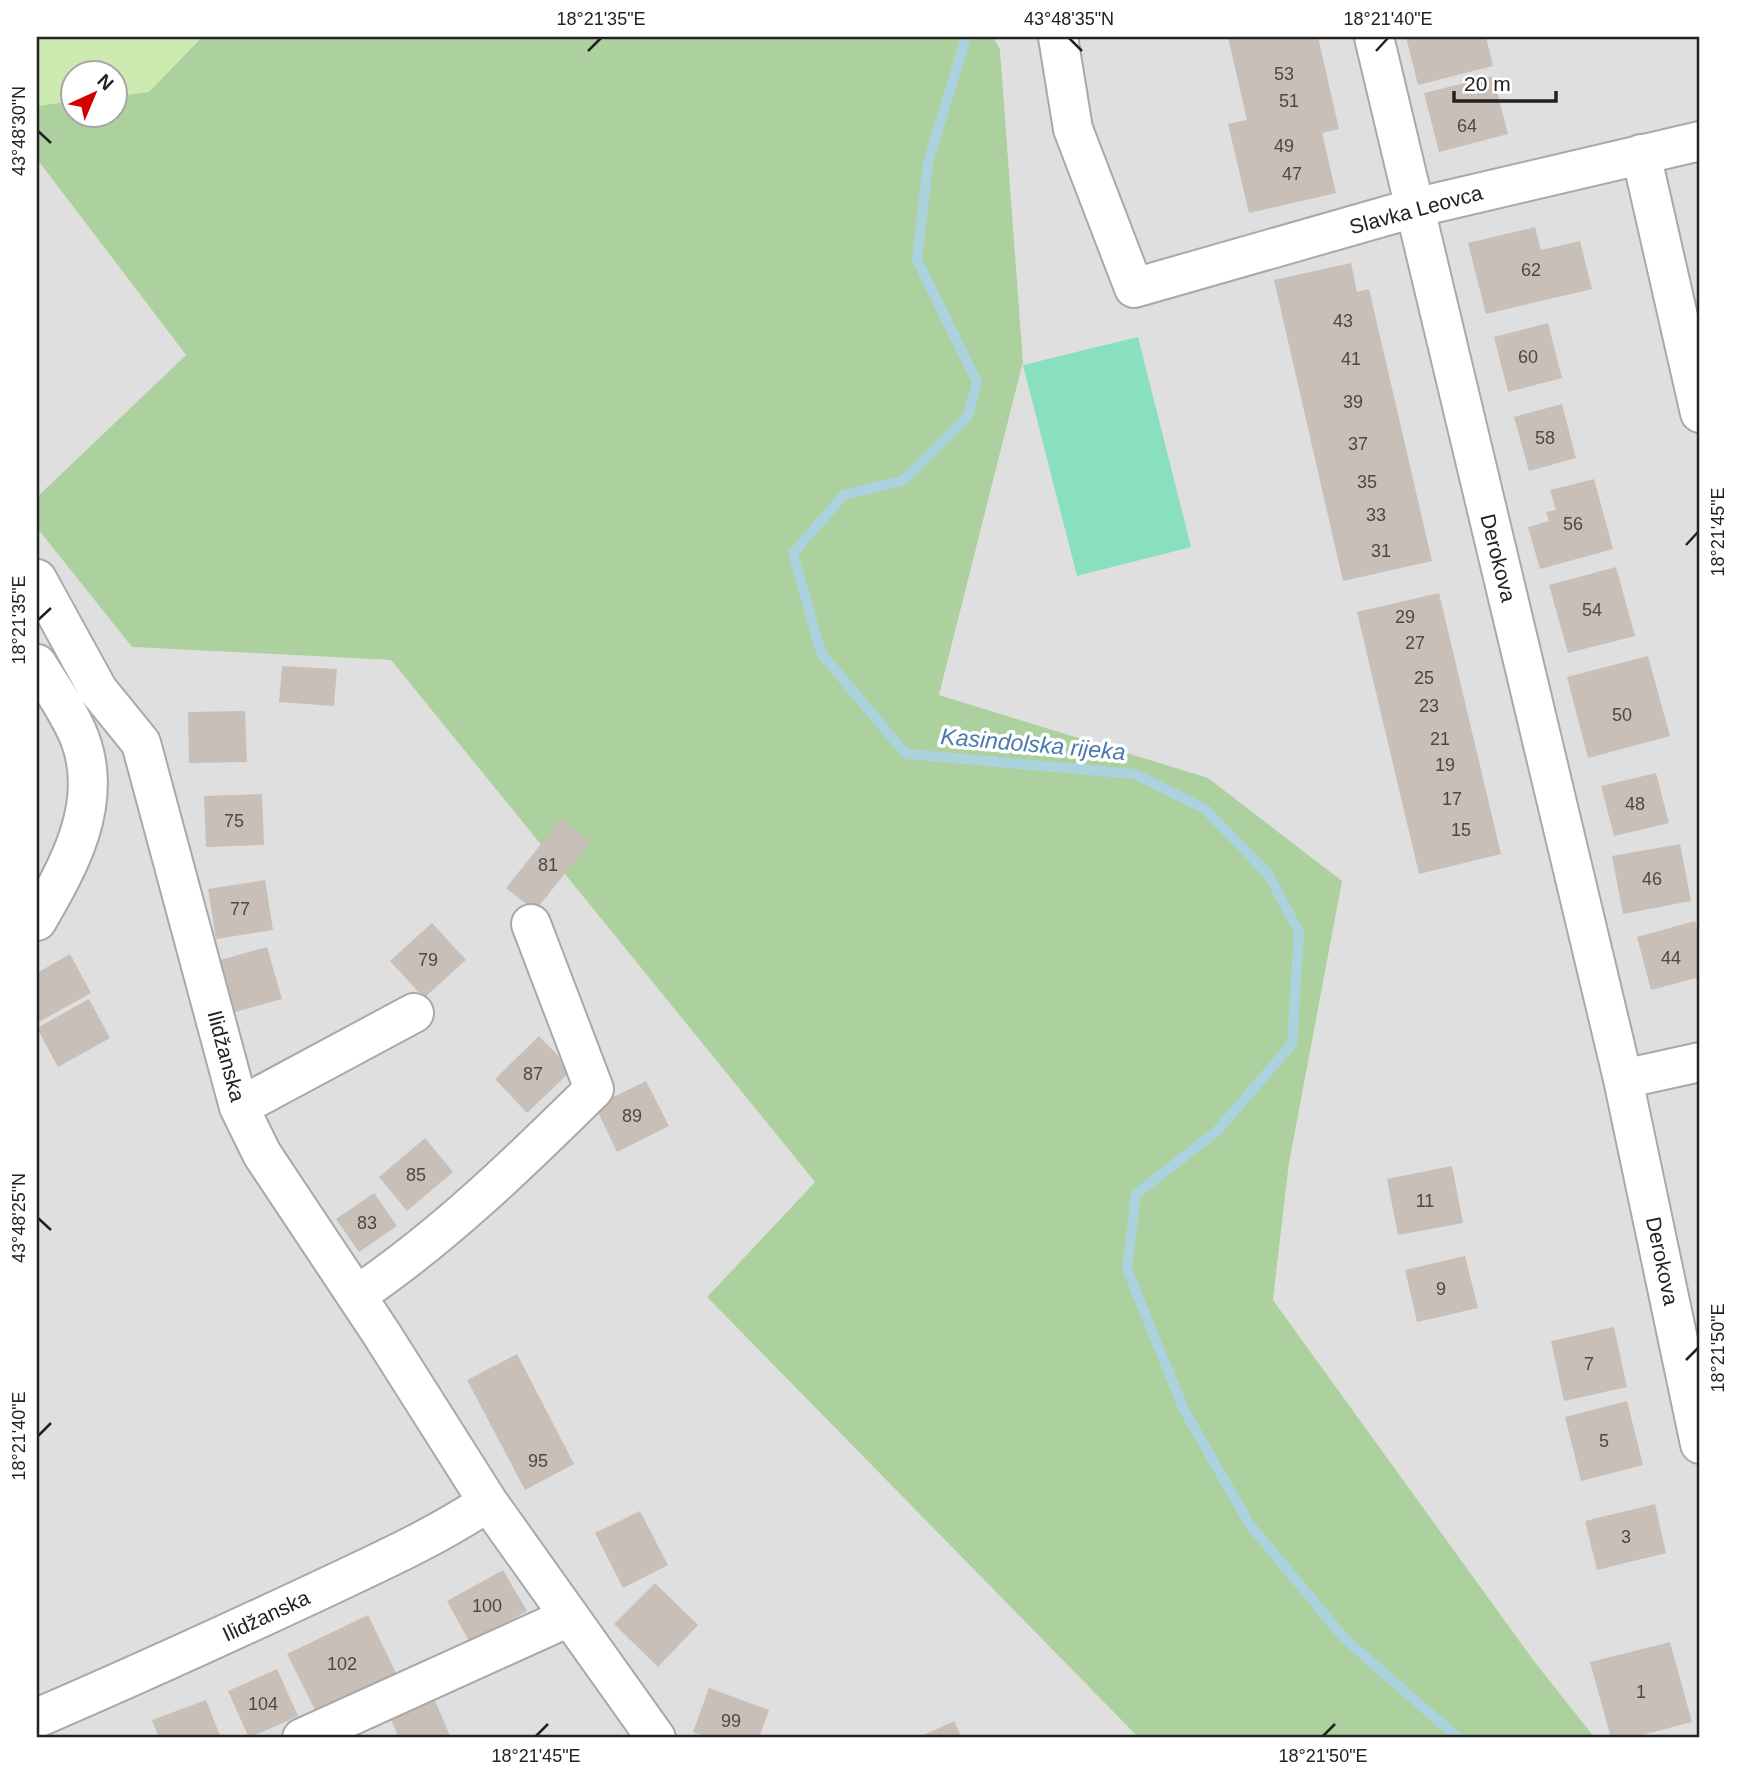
<svg xmlns="http://www.w3.org/2000/svg" width="1737" height="1775" font-family="Helvetica,sans-serif">
  <rect width="100%" height="100%" fill="#f2efe9"/>
  <!-- residential -->
  <path fill="#e0dfdf" d="M993,37H1700V1738H1595L1534,1661L1273,1300L1289,1163L939,695L1023,362L1000,49Z
    M37,159L186,355L37,497Z
    M37,528L132,647L391,660L815,1182L707,1297L1139,1738H37Z"/>
  <!-- grass -->
  <path fill="#cdebb0" d="M37,37H202L149,92L116,96V74H74L73,101L37,106Z"/>
  <!-- forest -->
  <path fill="#add19e" d="M202,37H993L1000,49L1023,362L939,695L1208,778L1342,881L1289,1163L1273,1300L1534,1661L1595,1738H1139L707,1297L815,1182L391,660L132,647L37,528V497L186,355L37,159V106L73,101L74,116H116V96L149,92Z"/>
  <!-- pitch -->
  <path fill="#88e0be" d="M1138,337L1191,547L1077,576L1023,365Z"/>
  <g fill="none" stroke-linecap="round" stroke-linejoin="round">
    <!-- stream -->
    <path stroke="#aad3df" stroke-width="10" d="M966,37L928,163L917,260L977,382L968,416L904,480L844,495L793,553L821,653L906,754L1135,774L1205,809L1268,874L1299,932L1292,1044L1217,1131L1136,1194L1127,1269L1184,1410L1250,1525L1345,1639L1458,1738"/>
  </g>
  <!-- building -->
  <path fill="#c7bfb8" d="M1228,37H1318L1339,129L1322,133L1336,193L1249,213L1228,124L1247,120Z
    M1406,37H1486L1493,66L1418,85Z
    M1493,76L1508,134L1439,152L1424,93Z
    M1535,227L1541,250L1580,241L1592,289L1486,314L1468,243Z
    M1351,263L1357,292L1369,289L1432,561L1343,581L1274,280Z
    M1548,323L1562,378L1508,392L1494,337Z
    M1562,404L1576,458L1529,471L1514,417Z
    M1594,479L1613,549L1540,569L1528,527L1549,521L1546,512L1556,510L1550,490Z
    M1616,567L1635,636L1568,653L1549,585Z
    M1439,593L1501,854L1419,874L1357,612Z
    M1648,656L1670,736L1588,758L1567,677Z
    M282,666L337,669L334,706L279,702Z
    M245,711L247,762L189,763L188,712Z
    M1656,773L1669,823L1614,836L1601,786Z
    M262,794L264,845L206,847L204,796Z
    M561,819L590,842L535,911L506,888Z
    M1680,844L1691,901L1623,914L1612,856Z
    M265,880L273,930L216,939L208,889Z
    M1695,921L1700,940V977L1651,990L1637,937Z
    M432,923L466,960L424,998L390,961Z
    M267,947L282,999L235,1012L220,960Z
    M70,954L91,993L39,1022L37,973Z
    M89,999L110,1038L58,1067L37,1028Z
    M539,1036L572,1070L527,1113L495,1079Z
    M646,1081L669,1126L617,1152L595,1106Z
    M425,1138L453,1172L407,1211L379,1177Z
    M1452,1166L1463,1223L1398,1235L1387,1179Z
    M374,1193L397,1226L359,1252L336,1219Z
    M1465,1256L1478,1308L1417,1322L1405,1270Z
    M1614,1327L1627,1387L1564,1401L1551,1341Z
    M517,1354L574,1464L525,1490L467,1380Z
    M1627,1401L1643,1465L1581,1481L1565,1417Z
    M1655,1504L1666,1553L1597,1570L1585,1521Z
    M640,1511L668,1565L623,1588L595,1533Z
    M503,1570L527,1611L470,1643L447,1601Z
    M655,1583L698,1625L658,1667L614,1624Z
    M368,1615L397,1675L317,1714L287,1654Z
    M1670,1642L1692,1722L1631,1738H1611L1590,1662Z
    M277,1669L298,1716L249,1738L228,1691Z
    M709,1688L769,1710L759,1738H708L693,1732Z
    M434,1698L451,1738H399L390,1717Z
    M206,1700L221,1738H159L152,1720Z
    M954,1721L962,1738H917Z"/>
  <g fill="none" stroke-linecap="round" stroke-linejoin="round">
    <!-- minor casing -->
    <g stroke="#a9a9a9" stroke-width="42">
      <path id="minor" d="M1058,37L1073,129L1134,288L1414,208L1700,141
        M1374,37L1623,1079L1700,1444
        M1641,154L1700,413
        M37,579L98,690L141,743L239,1107L262,1154L381,1333L488,1502L656,1738
        M37,664C51,687 70,713 80,739C104,804 69,866 37,921
        M1623,1079L1700,1062
        M239,1107L414,1013
        M357,1295C444,1236 519,1163 594,1089L531,924
        M37,1718C130,1678 222,1636 314,1593C373,1565 433,1539 488,1502
        M302,1738L569,1617"/>
    </g>
    <!-- minor -->
    <use href="#minor" stroke="#fff" stroke-width="38"/>
  </g>
  <!-- ticks -->
  <path fill="none" stroke="#222" stroke-width="2.5" d="M1069,38L1082,51M588,51L601,38M1376,51L1388,38M38,131L51,143M1686,545L1698,532M38,620L51,608M38,1218L51,1230M1686,1360L1698,1348M38,1436L51,1423M536,1736L548,1724M1323,1736L1335,1724"/>
  <g text-anchor="middle" stroke-width="7" stroke-linejoin="round" paint-order="stroke">
    <!-- number labels -->
    <g font-size="18" fill="#4b4948">
      <text x="1284" y="80">53</text>
      <text x="1289" y="107">51</text>
      <text x="1467" y="132">64</text>
      <text x="1284" y="152">49</text>
      <text x="1292" y="180">47</text>
      <text x="1531" y="276">62</text>
      <text x="1343" y="327">43</text>
      <text x="1528" y="363">60</text>
      <text x="1351" y="365">41</text>
      <text x="1353" y="408">39</text>
      <text x="1545" y="444">58</text>
      <text x="1358" y="450">37</text>
      <text x="1367" y="488">35</text>
      <text x="1376" y="521">33</text>
      <text x="1573" y="530">56</text>
      <text x="1381" y="557">31</text>
      <text x="1592" y="616">54</text>
      <text x="1405" y="623">29</text>
      <text x="1415" y="649">27</text>
      <text x="1424" y="684">25</text>
      <text x="1429" y="712">23</text>
      <text x="1622" y="721">50</text>
      <text x="1440" y="745">21</text>
      <text x="1445" y="771">19</text>
      <text x="1452" y="805">17</text>
      <text x="1635" y="810">48</text>
      <text x="234" y="827">75</text>
      <text x="1461" y="836">15</text>
      <text x="548" y="871">81</text>
      <text x="1652" y="885">46</text>
      <text x="240" y="915">77</text>
      <text x="1671" y="964">44</text>
      <text x="428" y="966">79</text>
      <text x="533" y="1080">87</text>
      <text x="632" y="1122">89</text>
      <text x="416" y="1181">85</text>
      <text x="1425" y="1207">11</text>
      <text x="367" y="1229">83</text>
      <text x="1441" y="1295">9</text>
      <text x="1589" y="1370">7</text>
      <text x="1604" y="1447">5</text>
      <text x="538" y="1467">95</text>
      <text x="1626" y="1543">3</text>
      <text x="487" y="1612">100</text>
      <text x="342" y="1670">102</text>
      <text x="1641" y="1698">1</text>
      <text x="263" y="1710">104</text>
      <text x="731" y="1727">99</text>
    </g>
    <!-- street labels -->
    <g font-size="21" fill="#222" stroke="#fff">
      <text transform="translate(1416 210) rotate(-15)" y="7">Slavka Leovca</text>
      <text transform="translate(1498 558) rotate(76)" y="7">Derokova</text>
      <text transform="translate(226 1056) rotate(75)" y="7">Ilidžanska</text>
      <text transform="translate(1662 1261) rotate(78)" y="7">Derokova</text>
      <text transform="translate(266 1616) rotate(-25)" y="7">Ilidžanska</text>
    </g>
    <!-- water labels -->
    <g font-size="23" font-style="italic" fill="#4a7aab" stroke="#fff">
      <text transform="translate(1033 744) rotate(5)" y="8">Kasindolska rijeka</text>
    </g>
  </g>
  <!-- border -->
  <rect width="1737" height="1775" fill="none" stroke="#ffffff" stroke-width="77"/>
  <!-- north arrow -->
  <g transform="translate(94 94) rotate(44)"><circle r="33" fill="#ffffff" stroke="#a7a7a7" stroke-width="2"/>
  <path d="M0-5L12 26L0 18L-12 26Z" fill="#d40000"/>
  <text y="-10" font-size="19" font-weight="bold" text-anchor="middle" fill="#222222">N</text>
  </g>
  <!-- scale -->
  <path d="M1454 91v10h102v-10" fill="none" stroke="#222222" stroke-width="3.5"/>
  <text x="1464" y="91" font-size="21" fill="#222222" stroke="#ffffff" stroke-width="5" paint-order="stroke">20 m</text>
  <rect x="38" y="38" width="1660" height="1698" fill="none" stroke="#222" stroke-width="2.5"/>
  <g font-size="18" text-anchor="middle" fill="#222">
    <text x="601" y="25">18°21'35"E</text>
    <text x="1069" y="25">43°48'35"N</text>
    <text x="1388" y="25">18°21'40"E</text>
    <text transform="translate(19 131) rotate(-90)" y="6">43°48'30"N</text>
    <text transform="translate(1718 532) rotate(-90)" y="6">18°21'45"E</text>
    <text transform="translate(19 620) rotate(-90)" y="6">18°21'35"E</text>
    <text transform="translate(19 1218) rotate(-90)" y="6">43°48'25"N</text>
    <text transform="translate(1718 1348) rotate(-90)" y="6">18°21'50"E</text>
    <text transform="translate(19 1436) rotate(-90)" y="6">18°21'40"E</text>
    <text x="536" y="1762">18°21'45"E</text>
    <text x="1323" y="1762">18°21'50"E</text>
  </g>
</svg>
